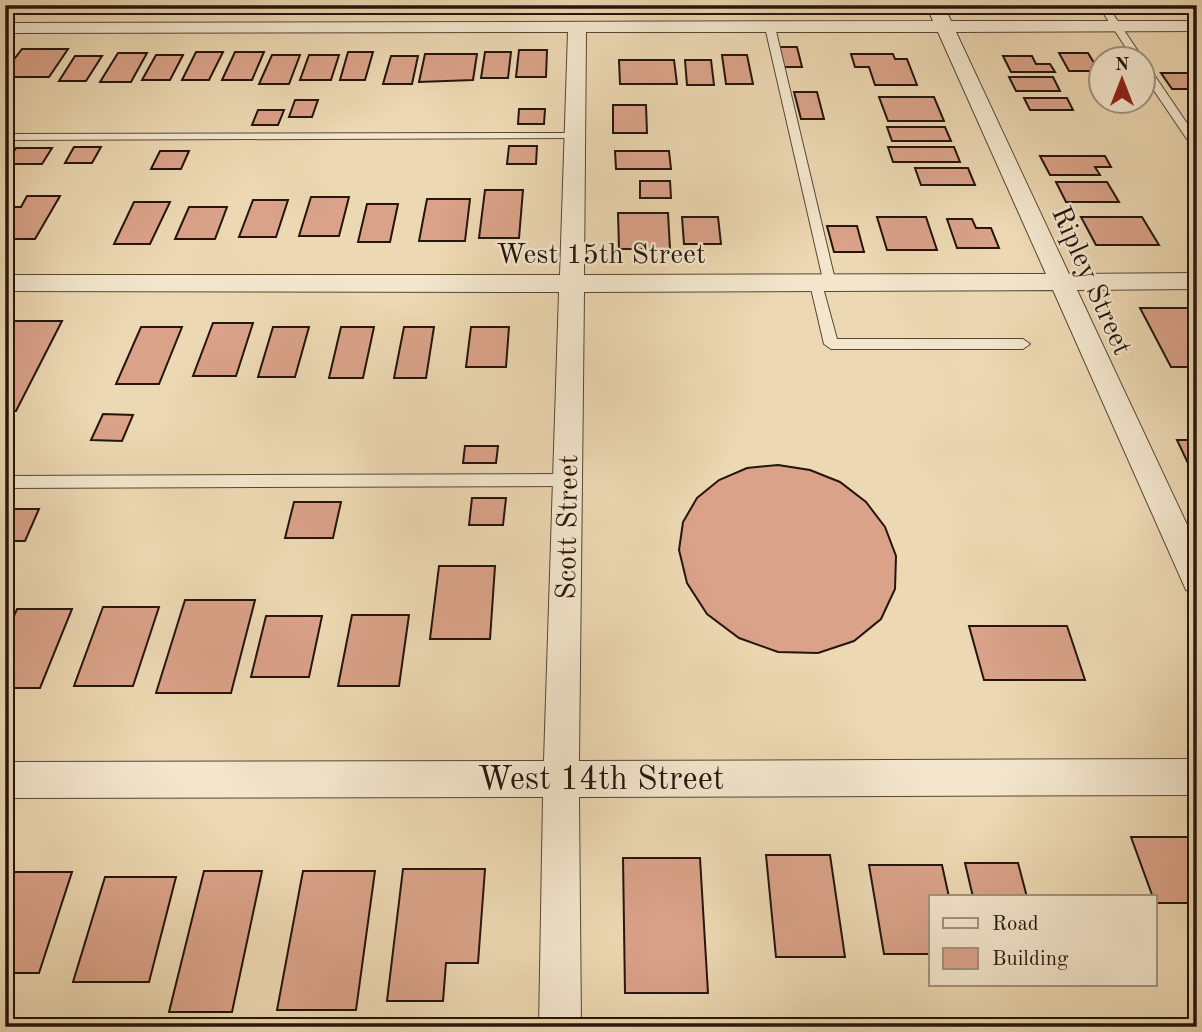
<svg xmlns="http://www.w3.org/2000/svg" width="1202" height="1032" font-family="'Old Standard TT',serif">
  <rect width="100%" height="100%" fill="#ecd8b2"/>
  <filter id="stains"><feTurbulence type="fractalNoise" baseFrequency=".00286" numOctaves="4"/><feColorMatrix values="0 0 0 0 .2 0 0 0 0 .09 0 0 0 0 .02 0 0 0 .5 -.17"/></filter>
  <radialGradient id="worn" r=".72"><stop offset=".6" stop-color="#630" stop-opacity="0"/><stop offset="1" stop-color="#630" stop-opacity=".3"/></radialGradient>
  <!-- building -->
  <path fill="#daa289" stroke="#25150c" stroke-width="2" d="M778,47H797L802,67H783Z
    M22,49H68L49,77H5V71Z
    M519,50H547L546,77H516Z
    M196,52H223L209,80H182Z
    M235,52H264L252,80H222Z
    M348,52H373L365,80H340Z
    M485,52H511L508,78H481Z
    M118,53H147L131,82H100Z
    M1059,53H1088L1099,71H1069Z
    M425,54H477L473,80L419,82Z
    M851,54H893L895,59H907L917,85H875L869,67H855Z
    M156,55H183L170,80H142Z
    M272,55H300L289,84H259Z
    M309,55H339L331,80H300Z
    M722,55H747L753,84H726Z
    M75,56H102L86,81H59Z
    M391,56H418L412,84H383Z
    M1003,56H1032L1036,64H1050L1055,72H1011Z
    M619,60H674L677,84H620Z
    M685,60H711L714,85H687Z
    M1161,73H1197V89H1172Z
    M1009,77H1053L1060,91H1016Z
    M794,92H817L824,119H801Z
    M879,97H934L944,121H888Z
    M1024,98H1067L1073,110H1030Z
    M295,100H318L312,117H289Z
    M613,105H646L647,133H613Z
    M519,109H545L544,124H518Z
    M258,110H284L278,125H252Z
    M887,127H945L951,141H892Z
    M509,146H537L536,164H507Z
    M74,147H101L92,163H65Z
    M888,147H954L960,162H893Z
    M16,148H52L42,164H6Z
    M160,151H189L181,169H151Z
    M615,151H669L671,169H616Z
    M1040,156H1105L1111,167H1095L1100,175H1050Z
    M915,168H968L975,185H921Z
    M640,181H670L671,198H640Z
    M1056,182H1107L1119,202H1066Z
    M485,190H523L519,238H479Z
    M27,196H60L35,239H5V207H21Z
    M311,197H349L339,236H299Z
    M427,199H470L465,241H419Z
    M253,200H288L276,237H239Z
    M134,202H170L150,244H114Z
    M367,204H398L390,242H358Z
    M189,207H227L215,239H175Z
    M618,213H668L670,249H619Z
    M682,217H718L721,244H684Z
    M877,217H926L937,250H887Z
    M1081,217H1142L1159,245H1096Z
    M947,219H972L976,228H991L999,248H957Z
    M827,226H857L864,252H834Z
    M1140,308H1197V367H1171Z
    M8,321H62L16,411H5V327Z
    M213,323H253L236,376H193Z
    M141,327H182L159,384H116Z
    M273,327H309L295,377H258Z
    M341,327H374L363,378H329Z
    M404,327H434L426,378H394Z
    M471,327H509L506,367H466Z
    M103,414L133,415L122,441L91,440Z
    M1177,440H1197V478H1195Z
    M465,446H498L496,463H463Z
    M778,465L810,470L840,482L866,502L885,527L896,556L895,589L881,619L854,641L818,653L778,652L739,638L707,614L687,583L679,550L683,522L697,498L719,480L747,468Z
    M472,498H506L503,525H469Z
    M294,502H341L333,538H285Z
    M7,509H39L25,541H5Z
    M439,566H495L490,639H430Z
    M185,600H255L231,693H156Z
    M103,607H159L133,686H74Z
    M17,609H72L40,688H5V637Z
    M352,615H409L399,686H338Z
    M266,616H322L309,677H251Z
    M969,626H1067L1085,680H984Z
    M1131,837H1197V903H1155Z
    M766,855H830L845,957H776Z
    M623,858H700L708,993H625Z
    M965,863H1018L1027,897H973Z
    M869,865H942L949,897H931V954H884Z
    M403,869H485L478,963H446L443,1001H387Z
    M204,871H262L232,1012H169Z
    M303,871H375L356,1010H277Z
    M8,872H72L39,973H5V880Z
    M105,877H176L149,982H73Z"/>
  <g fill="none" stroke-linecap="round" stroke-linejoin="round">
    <!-- lane casing -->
    <g stroke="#574636" stroke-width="2">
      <path id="lane" d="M1098,5H1107L1144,60L1143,62L1146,63L1197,138V149L1193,148L1142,73V60H1134Z
        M770,24L775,27L836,284L830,288L824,284L765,27Z
        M579,133L580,135L575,138L5,140V134Z
        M816,280L822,284L837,339H1023L1030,344L1023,349H831L824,344L810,284Z
        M568,474L573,476L576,480L573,484L568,486L5,488V476Z"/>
    </g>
    <!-- street casing -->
    <g stroke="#574636" stroke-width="2">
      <path id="street" d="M926,5H944L951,21H1197V31L956,32L1069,274L1197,273V289L1077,290L1197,546V594L1186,590L1053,290L584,292L579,761L1197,759V795L579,797L581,1027H539L543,797L5,798V762L544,761L559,292L5,291V275H560L568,32L5,33V23L933,21ZM586,32H938L1046,274L584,275Z"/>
    </g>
    <!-- lane -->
    <use href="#lane" fill="#f3e6cd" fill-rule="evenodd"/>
    <!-- street -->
    <use href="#street" fill="#f3e6cd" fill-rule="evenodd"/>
  </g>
  <g text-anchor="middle" stroke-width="5" stroke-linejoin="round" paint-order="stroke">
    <!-- street labels -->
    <g font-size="28" fill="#25150c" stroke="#f3e6cd">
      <text x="601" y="263">West 15th Street</text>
      <text transform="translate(1093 280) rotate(66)" y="10">Ripley Street</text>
      <text transform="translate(566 527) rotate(-89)" y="10">Scott Street</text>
    </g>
    <!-- near-street labels -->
    <g font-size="33" fill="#25150c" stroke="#f3e6cd">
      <text x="601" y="789">West 14th Street</text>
    </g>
  </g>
  <!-- margin -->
  <rect width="1202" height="1032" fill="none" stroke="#ecd8b2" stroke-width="28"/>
  <rect x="7" y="7" width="1188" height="1018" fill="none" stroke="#25150c" stroke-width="3.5"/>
  <rect x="14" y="14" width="1174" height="1004" fill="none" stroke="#25150c" stroke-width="2"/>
  <!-- legend -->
  <rect x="929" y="895" width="228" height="91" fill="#f3e6cd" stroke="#a19280" stroke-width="2"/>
  <rect x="943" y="918" width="35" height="10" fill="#f3e6cd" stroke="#a19280" stroke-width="2"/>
  <text x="992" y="930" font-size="21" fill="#25150c">Road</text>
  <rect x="943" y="948" width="35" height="21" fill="#daa289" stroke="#a19280" stroke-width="2"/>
  <text x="992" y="965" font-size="21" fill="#25150c">Building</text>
  <!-- north arrow -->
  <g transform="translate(1122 80)"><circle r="33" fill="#f3e6cd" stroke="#a19280" stroke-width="2"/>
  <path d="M0-5L12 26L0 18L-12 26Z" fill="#8f2418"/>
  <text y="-10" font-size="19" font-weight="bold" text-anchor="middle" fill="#25150c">N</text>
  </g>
  <rect width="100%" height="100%" filter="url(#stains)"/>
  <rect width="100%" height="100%" fill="url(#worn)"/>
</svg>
